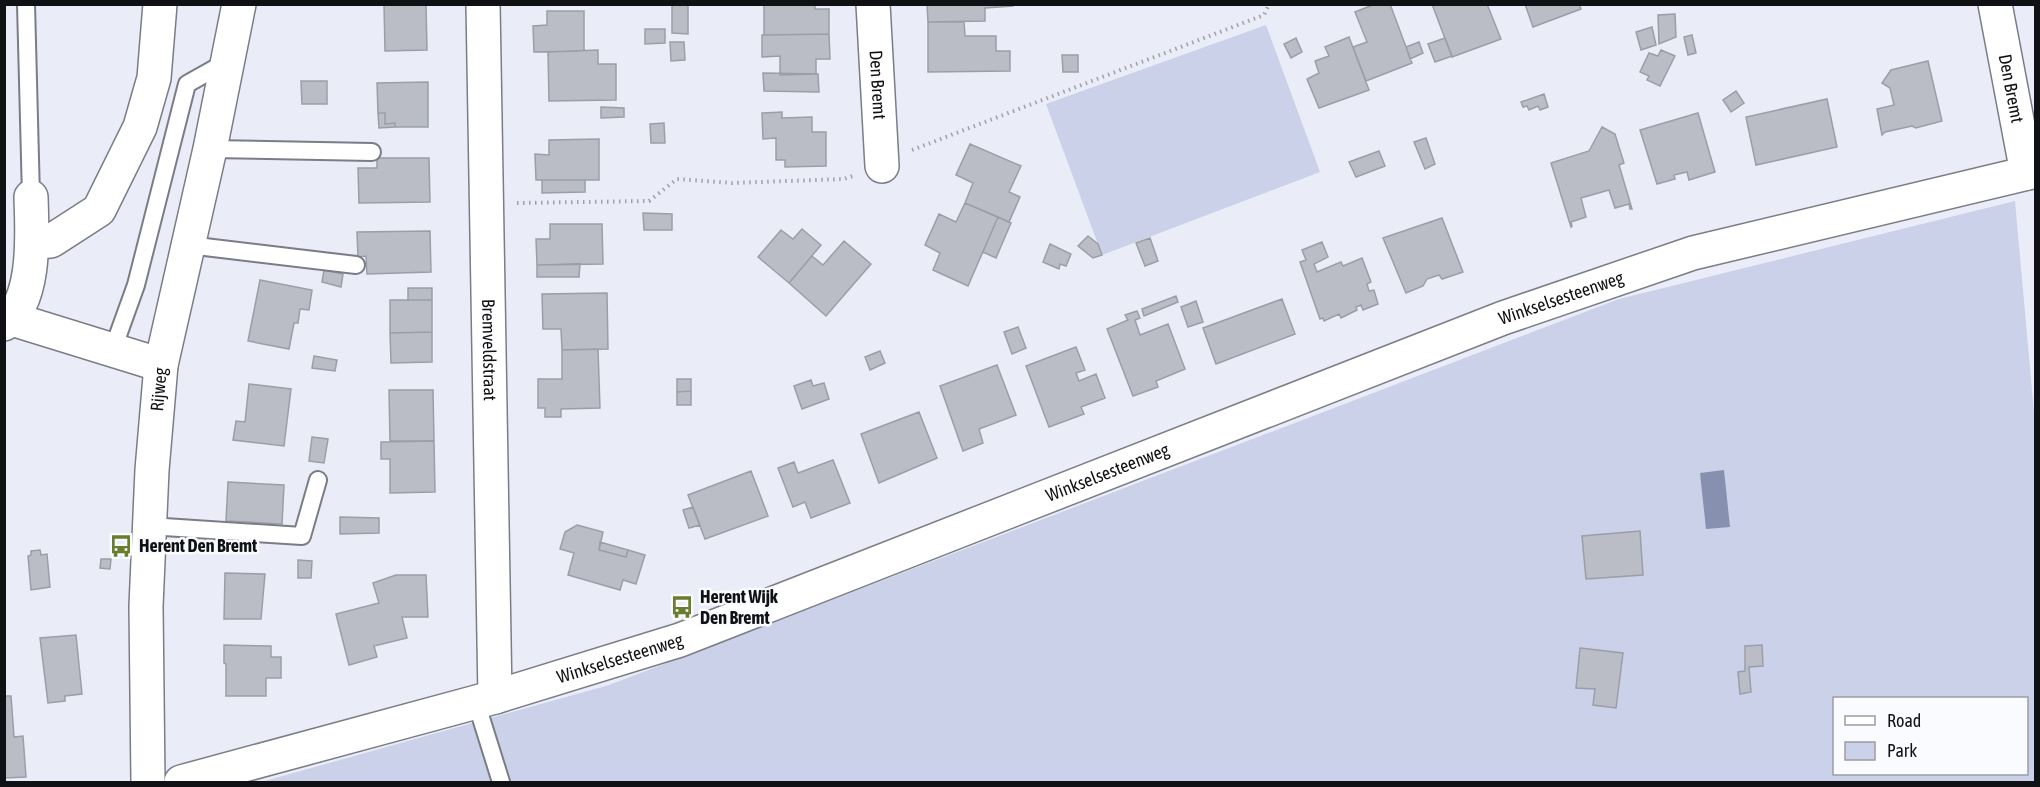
<svg xmlns="http://www.w3.org/2000/svg" width="2040" height="787" font-family="'Asap Condensed',sans-serif">
  <rect width="100%" height="100%" fill="#eaedf7"/>
  <!-- green -->
  <path fill="#cad1e8" fill-rule="evenodd" d="M1266,25L1320,172L1102,255L1046,104Z
    M2015,201L2036,435L2035,782H261L609,685L1619,299ZM1834,698H2026V774H1834Z"/>
  <!-- water -->
  <path fill="#8791af" d="M1724,470L1730,527L1706,529L1700,473Z"/>
  <!-- building -->
  <path fill="#babdc6" stroke="#9b9ea7" stroke-width="1.5" d="M384,4H426L427,50L385,51Z
    M672,4H688V34L672,33Z
    M764,4H815V9H829V34L764,35Z
    M927,4H1013V6L985,8V21L928,22Z
    M1375,4H1390L1412,63L1366,81L1353,47L1367,42L1355,12Z
    M1432,4H1487L1501,39L1452,57Z
    M1525,4H1579L1581,9L1533,27Z
    M547,11H584V51L534,52L533,26L547,25Z
    M1675,14L1676,37L1659,44L1658,15Z
    M928,22H964L965,36H996V51H1010V71L928,72Z
    M1652,27L1656,45L1641,50L1636,32Z
    M645,29H665V43L645,44Z
    M829,34L830,59H816V74L780,75V56L762,57V35Z
    M1692,35L1696,53L1688,55L1684,37Z
    M1349,37L1369,90L1319,108L1307,79L1319,73L1315,61L1329,56L1325,47Z
    M1296,38L1302,52L1291,58L1284,44Z
    M1445,38L1452,56L1435,62L1428,44Z
    M670,42H684L685,60L671,61Z
    M1419,42L1423,53L1410,59L1406,47Z
    M598,50V64H616V100L549,101L548,52Z
    M1661,50L1675,56L1660,86L1647,80L1649,76L1640,72L1649,53L1658,56Z
    M1062,55H1078V72H1063Z
    M1928,61L1942,121L1916,128L1912,126L1885,132L1882,135L1877,109L1894,105L1890,88L1882,83L1891,70Z
    M763,73L818,74L819,92L764,91Z
    M301,81H327V104H302Z
    M428,82V127H395V123L385,124V113H378L377,83Z
    M1736,91L1744,103L1731,112L1723,100Z
    M1544,94L1548,107L1540,110L1538,106L1529,110L1527,106L1523,107L1521,102Z
    M1827,99L1837,147L1756,165L1746,117Z
    M601,107L624,108V117L601,118Z
    M782,112V118L812,117V132H826V166L785,167V160H776V138L763,139L762,113Z
    M378,113H385V124L395,123V127L379,128Z
    M1698,113L1715,172L1689,180L1687,172L1674,175L1675,179L1657,184L1640,130Z
    M664,123L665,143H651L650,124Z
    M1602,127L1615,134L1624,163L1619,165L1632,209H1630L1629,204L1615,208L1609,190L1581,198L1586,217L1571,222L1572,226L1571,227L1551,163L1589,151Z
    M1426,138L1435,164L1425,169L1414,142Z
    M599,139V180H536L535,154L549,155V140Z
    M970,144L1021,166L1009,192L1020,197L1009,222L965,203L973,183L956,175Z
    M1379,151L1385,166L1356,177L1349,162Z
    M377,158H429L430,202L359,203L358,168H377Z
    M542,180H585V192L542,193Z
    M965,203L998,217L968,286L933,270L940,253L925,245L939,214L956,222Z
    M643,213L672,214V230H644Z
    M998,217L1011,223L996,258L983,252Z
    M1442,218L1463,272L1442,279L1439,275L1427,279L1423,286L1406,293L1383,238Z
    M550,224H602L603,264L537,265L536,239H550Z
    M802,229L821,245L789,283L758,257L781,230L793,239Z
    M430,231L431,272L367,274L366,256L358,257L357,232Z
    M1088,236L1098,244L1102,255L1093,258L1078,246Z
    M1150,238L1158,261L1145,266L1136,243Z
    M844,241L871,264L826,316L789,283L812,256L823,265Z
    M1322,242L1328,257L1314,264L1317,272L1341,262L1343,266L1362,258L1371,282L1367,284L1369,291L1374,290L1378,304L1363,310L1361,305L1356,307L1357,310L1341,318L1339,314L1324,321L1323,318L1320,319L1300,262L1306,260L1302,250Z
    M1050,244L1071,254L1066,266L1060,264L1059,269L1043,262Z
    M580,264L579,277H537V265Z
    M324,270L343,274L341,287L322,282Z
    M260,280L312,290L309,310L300,309L298,323H294L289,349L248,341Z
    M408,288H432V300H408Z
    M607,293L608,349L562,350L561,329H543L542,294Z
    M1176,296L1178,302L1144,316L1142,309Z
    M1282,299L1295,334L1216,364L1203,328Z
    M390,300H432V332L390,333Z
    M1196,301L1203,322L1188,327L1181,307Z
    M1137,311L1140,318L1135,320L1140,335L1168,324L1185,369L1156,381L1158,387L1133,396L1107,329L1128,320L1125,315Z
    M1018,327L1026,348L1012,354L1004,332Z
    M432,332V362L391,363L390,333Z
    M1076,347L1085,370L1076,373L1079,381L1096,374L1105,398L1081,407L1084,414L1049,427L1026,366Z
    M598,349L600,408L561,409V417H545V408H538V379H562V350Z
    M880,351L885,363L870,370L865,357Z
    M314,356L337,360L335,371L312,368Z
    M997,365L1016,415L979,429L983,443L963,451L940,386Z
    M677,379H691V391L677,392Z
    M811,380L813,386L824,383L829,399L802,409L794,386Z
    M249,384L291,389L284,446L233,440L236,421L245,422Z
    M389,390H433L434,441H390Z
    M691,391V405H677V392Z
    M919,412L937,458L879,483L861,434Z
    M312,437L328,439L324,463L309,461Z
    M434,441L435,492L390,493V459H381V442Z
    M833,460L850,503L811,518L805,502L793,507L778,468L794,462L798,473Z
    M751,471L768,516L705,539L688,495Z
    M228,482L284,485L282,524L226,521Z
    M693,507L700,525L689,528L683,510Z
    M340,517L379,518V533L340,534Z
    M577,525L603,532L599,550L626,557L628,550L645,555L636,584L623,580L620,590L568,575L574,553L560,549L565,532Z
    M1640,531L1643,575L1586,579L1582,536Z
    M600,542L628,550L626,557L599,550Z
    M40,550L41,555L47,554L50,587L31,590L28,556L31,555V551Z
    M101,559H111L110,569L100,568Z
    M298,560L312,561L311,578H298Z
    M225,573L265,574L261,619H224Z
    M396,575H426L428,617H402L407,638L374,646L377,657L349,665L336,614L379,603L373,583Z
    M76,635L82,694L65,696V701L48,703L40,638Z
    M224,645L271,646V657H281V678H266V696H226V664L224,663Z
    M1762,645L1763,666L1749,667L1751,692L1740,694L1738,672L1745,671V646Z
    M1580,648L1623,653L1616,708L1593,705L1595,689L1576,688Z
    M4,696H11L14,737L23,736L26,777L4,778Z"/>
  <g fill="none" stroke-linecap="round" stroke-linejoin="round">
    <!-- lane casing -->
    <g stroke="#7a7d86" stroke-width="20">
      <path id="lane" d="M26,4L31,197
        M210,149L372,152
        M188,245L356,265
        M113,349L136,285L187,84L228,61
        M149,526L302,536L318,480
        M476,702L501,782"/>
    </g>
    <!-- street casing -->
    <g stroke="#7a7d86" stroke-width="36">
      <g id="street">
        <path id="s1" d="M483,4L495,697"/>
        <path id="s2" d="M873,4L882,166"/>
        <path id="s3" d="M1995,4L2027,173"/>
        <path d="M32,242L51,241L99,210L140,127L154,78L160,4"/>
        <path d="M12,319L161,365"/>
        <path d="M4,324C37,301 32,232 31,197"/>
      </g>
    </g>
    <!-- secondary casing -->
    <g stroke="#7a7d86" stroke-width="36">
      <g id="secondary">
        <path id="s4" d="M148,782L146,606L152,470L161,365L210,149L239,4"/>
        <path id="s5" d="M181,782L495,697L680,640L1503,318L1693,253L2036,171"/>
      </g>
    </g>
    <!-- path -->
    <path stroke="#9fa1a9" stroke-width="4" stroke-dasharray="1.5 4.5" stroke-linecap="butt" d="M912,150L1264,15L1269,4
      M517,203L649,201L677,179L732,183L844,179L853,176"/>
    <!-- lane -->
    <use href="#lane" stroke="#fff" stroke-width="16"/>
    <!-- street -->
    <use href="#street" stroke="#fff" stroke-width="33"/>
    <!-- secondary -->
    <use href="#secondary" stroke="#fff" stroke-width="33"/>
  </g>
  <!-- icons -->
  <defs>
    <g id="bus-bare" transform="scale(1.8)"><path d="M-5-6H5V4H4V6H2V4H-2V6H-4V4H-5ZM-3.5-4V0h7V-4ZM-3.5 1.2v1.5H-2V1.2ZM2 1.2v1.5H3.5V1.2Z" fill="#697d2d" stroke="#fafbff" stroke-width="2.5" paint-order="stroke"/></g>
  </defs>
  <g fill-rule="evenodd">
    <use href="#bus-bare" x="121" y="546"/>
    <use href="#bus-bare" x="682" y="607"/>
  </g>
  <g text-anchor="middle" stroke-width="5" stroke-linejoin="round" paint-order="stroke">
    <!-- street labels -->
    <g font-size="18" fill="#101114" stroke="#fafbff">
      <text dy="6" stroke="none"><textPath href="#s2" startOffset="81">Den Bremt</textPath></text>
      <text dy="6" stroke="none"><textPath href="#s3" startOffset="86">Den Bremt</textPath></text>
      <text dy="6" stroke="none"><textPath href="#s5" startOffset="1464">Winkselsesteenweg</textPath></text>
      <text dy="6" stroke="none"><textPath href="#s1" startOffset="346">Bremveldstraat</textPath></text>
      <text dy="6" stroke="none"><textPath href="#s4" startOffset="393">Rijweg</textPath></text>
      <text dy="6" stroke="none"><textPath href="#s5" startOffset="978">Winkselsesteenweg</textPath></text>
      <text dy="6" stroke="none"><textPath href="#s5" startOffset="456">Winkselsesteenweg</textPath></text>
    </g>
    <!-- poi labels -->
    <g font-size="18" font-weight="bold" fill="#101114" stroke="#fafbff" text-anchor="start">
      <text x="139" y="552">Herent Den Bremt</text>
      <text x="700" y="603">Herent Wijk<tspan x="700" dy="21">Den Bremt</tspan></text>
    </g>
  </g>
  <!-- border -->
  <rect width="2040" height="787" fill="none" stroke="#101114" stroke-width="12"/>
  <!-- legend -->
  <rect x="1833" y="697" width="195" height="78" fill="#fafbff" stroke="#9c9da1" stroke-width="1.5"/>
  <rect x="1845" y="716" width="30" height="9" fill="#ffffff" stroke="#9c9da1" stroke-width="1.5"/>
  <text x="1887" y="727" font-size="18" fill="#101114">Road</text>
  <rect x="1845" y="742" width="30" height="18" fill="#cad1e8" stroke="#9c9da1" stroke-width="1.5"/>
  <text x="1887" y="757" font-size="18" fill="#101114">Park</text>
</svg>
